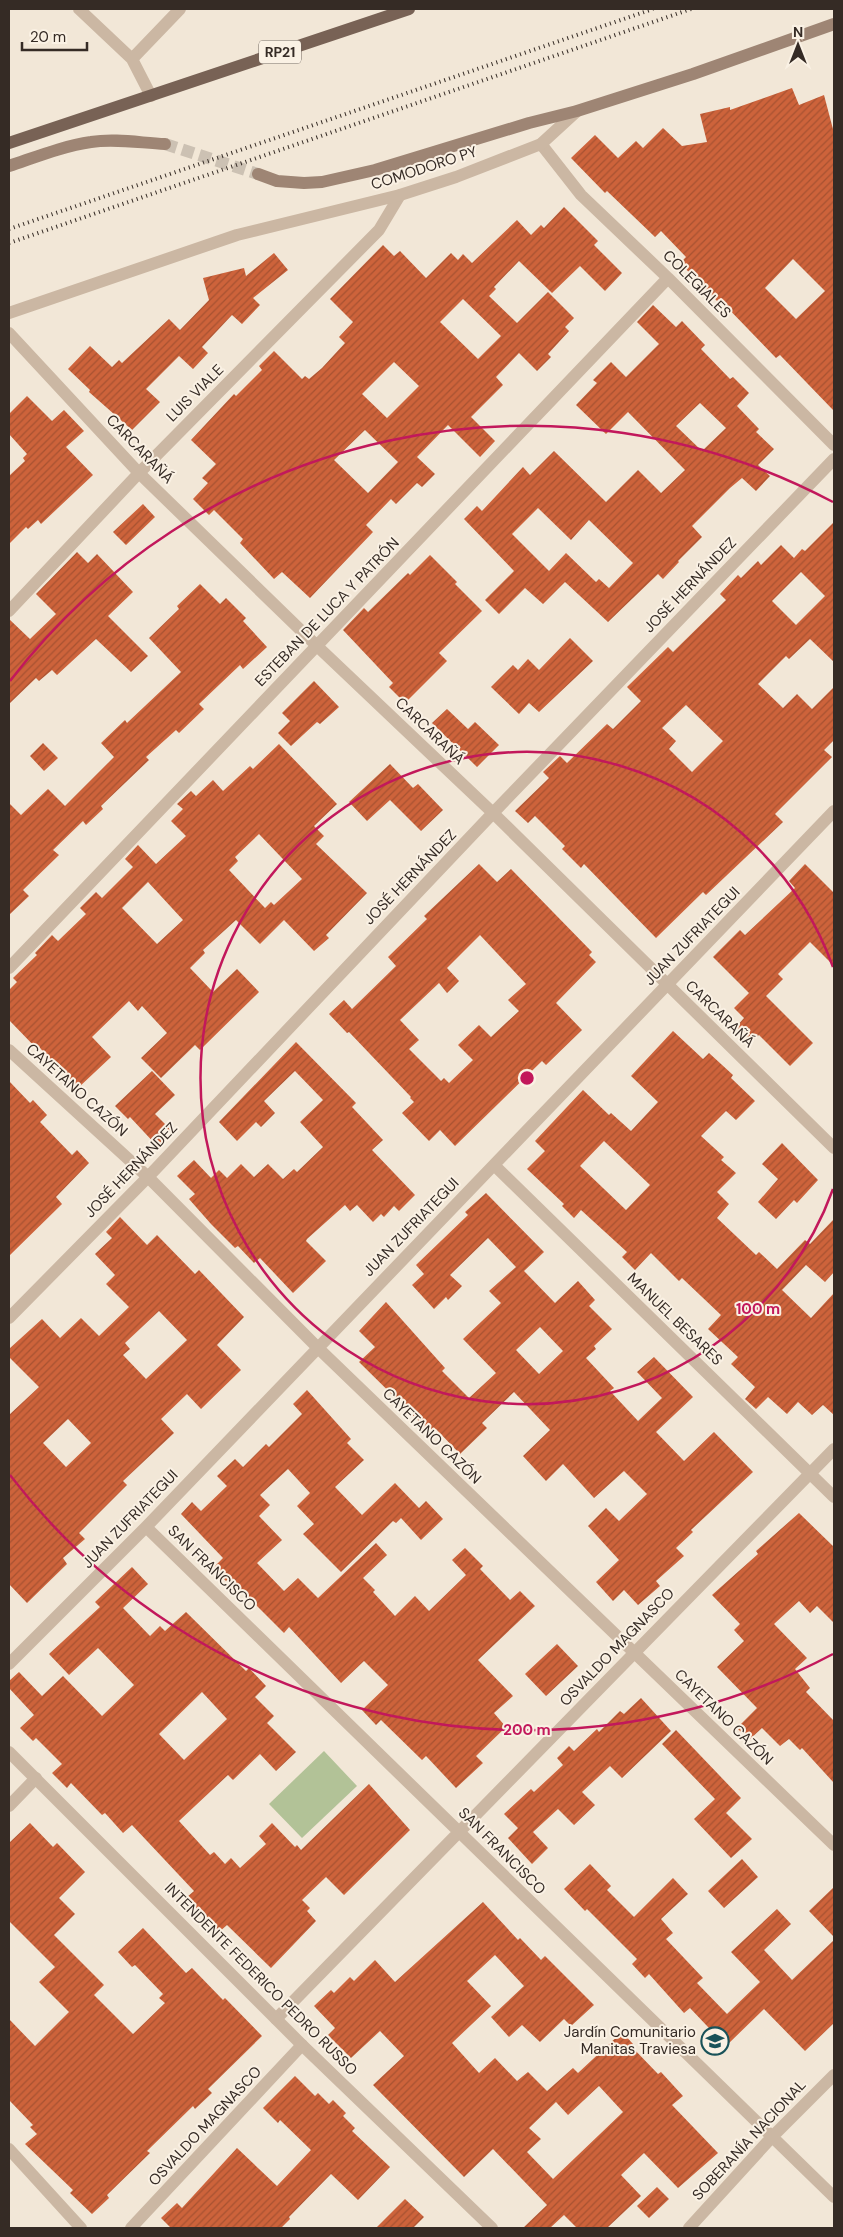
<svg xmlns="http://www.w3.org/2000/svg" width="843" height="2237" font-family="'DM Sans',sans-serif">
  <defs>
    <pattern id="building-hatch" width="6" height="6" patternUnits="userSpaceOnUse" patternTransform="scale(1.25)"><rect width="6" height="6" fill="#cd633b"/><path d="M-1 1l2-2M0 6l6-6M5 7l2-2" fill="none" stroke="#a75231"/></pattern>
  </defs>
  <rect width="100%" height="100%" fill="#f2e7d7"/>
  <!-- green -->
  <path fill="#b2c297" d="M324,1751L357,1786L302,1838L269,1804Z"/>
  <!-- building -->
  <path fill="url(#building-hatch)" fill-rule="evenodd" d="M792,88L799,105L824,95L834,133V411L780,355L776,358L719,299L717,301L680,263L686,257L661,231L655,237L607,191L605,193L571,158L595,135L618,158L636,141L643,148L663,128L682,146L707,142L700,114L730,107V110ZM793,259L825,291L796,319L765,288Z
    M564,207L598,241L594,245L622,273L605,291L580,266L552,293L519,261L494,287L496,289L489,296L517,323L548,292L574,318L565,327L569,331L548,354L551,357L537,371L519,353L496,377L503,385L471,417L495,441L480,457L448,425L417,457L435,474L422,487L417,483L396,504L391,499L366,525L373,532L310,598L282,572L274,579L240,543L243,539L214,510L209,515L193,499L208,483L202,478L216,464L191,440L234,394L236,396L262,370L259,366L274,351L302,379L305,376L309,379L322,368L345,343L339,337L353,322L330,299L383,245L394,256L400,251L426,278L451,253L458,260L463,254L472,263L517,220L531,235L541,225L544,228ZM463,299L501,336L478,359L440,322ZM394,362L419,386L387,418L362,394ZM365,430L398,462L368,493L334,460Z
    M274,253L288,270L253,298L260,305L242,324L232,315L202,347L208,353L193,369L179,356L146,389L160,402L132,430L89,392L90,390L68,369L90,346L112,367L119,360L122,363L169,319L180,330L209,300L203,278L244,268L246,276Z
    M653,305L676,327L682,321L705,345L701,349L730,379L733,377L749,393L737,406L759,429L756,432L774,449L758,465L770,476L756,491L742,478L730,488L692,526L702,537L678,561L679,562L663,579L658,574L608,622L565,582L543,604L525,588L499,614L485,600L514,571L464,519L477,506L482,511L523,467L530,475L554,451L606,502L638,470L661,493L685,470L628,412L606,434L576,405L597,383L593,380L611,362L626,377L659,344L637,322ZM700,403L726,428L702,451L676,426ZM538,508L571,540L589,520L633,563L609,588L599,579L596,582L566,553L549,571L512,534Z
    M27,396L52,421L64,410L84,431L66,447L93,475L41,524L38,520L28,529L26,527L9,544V476L25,461L23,458L27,454L9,434V414Z
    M143,504L155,517L126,545L113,532Z
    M834,522V662L810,639L789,659L786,656L758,684L783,708L797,694L812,709L834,687V740L824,750L832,757L775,814L783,822L706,895L703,892L656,938L584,864L581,868L562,849L565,846L535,816L528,823L515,811L549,778L543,772L560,756L567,763L607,724L613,729L641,701L627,687L668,647L673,652L726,600L720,594L738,575L741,578L758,561L761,565L781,545L794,558L802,549L805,551ZM801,572L825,596L796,625L772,601ZM686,705L723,741L692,772L669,749L676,741L662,728Z
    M77,552L88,563L97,554L133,592L108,616L148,656L131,672L96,639L57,675L52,670L39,681L36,678L9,704V619L30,639L56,614L36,594Z
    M430,555L457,582L455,584L482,611L439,653L447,661L405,703L389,687L393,683L343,630L364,608L368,612L408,573L410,575Z
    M200,584L220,604L226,598L246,618L243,621L267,647L243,669L240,665L199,704L204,709L179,733L176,730L146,757L149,760L101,806L103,809L86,825L83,821L53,850L59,855L23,890L29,896L9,915V803L21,815L48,789L65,806L114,757L101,743L125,720L127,723L181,672L149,638L179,609L177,606Z
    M570,638L593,661L539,712L529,703L519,714L491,687L513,665L518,670L528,659L539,670Z
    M314,681L339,707L320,724L317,722L291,746L278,733L290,721L282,713Z
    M447,709L468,729L475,722L499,745L477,767L432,723Z
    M43,743L58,758L44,771L30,756Z
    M279,744L337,804L314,826L324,836L316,844L367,893L326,935L329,938L314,951L284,920L260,944L236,920L203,950L205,953L190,968L213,992L237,969L259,992L200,1050L195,1045L161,1078L141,1058L167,1033L142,1006L138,1011L129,1001L92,1037L111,1057L78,1088L40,1048L38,1050L9,1020V990L17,982L13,978L37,955L35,953L52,935L58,941L86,914L80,908L96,892L102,898L133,867L125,859L138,845L156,864L186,836L171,821L183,809L177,804L191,791L196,796L213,780L223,791L250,766L253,769ZM259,834L302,879L274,905L271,902L265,908L229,870L238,861L235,857ZM148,882L183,920L157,944L122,908Z
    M390,764L413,788L418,784L443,810L421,831L390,800L367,821L349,802Z
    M479,864L497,882L511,869L592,952L589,955L596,962L556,1003L582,1030L546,1065L542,1061L455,1146L440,1130L429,1141L402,1113L414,1102L410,1098L411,1097L349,1032L347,1033L329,1014L344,1000L352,1009L396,966L388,957L427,919L424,916ZM480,935L526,984L508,1000L519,1011L491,1037L479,1025L458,1045L473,1060L449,1083L444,1078L441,1081L409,1049L419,1040L400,1020L439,983L447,993L459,981L447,968Z
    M805,864L834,893V966L810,942L778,974L783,979L766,996L813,1043L790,1066L759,1035L751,1042L736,1027L744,1018L734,1008L749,993L713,957L740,930L745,935L795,888L789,881Z
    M673,1031L703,1059L709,1053L733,1075L731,1078L755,1101L736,1120L726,1111L701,1136L724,1157L721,1160L736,1173L717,1192L729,1204L717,1218L756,1255L759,1252L777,1269L805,1240L810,1244L834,1219V1272L825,1282L806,1265L782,1290L811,1318L834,1293V1415L823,1405L812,1415L798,1402L787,1414L768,1397L756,1409L745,1399L755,1387L731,1364L738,1357L708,1329L721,1315L682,1278L679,1281L651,1253L635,1270L622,1257L627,1252L581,1210L574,1218L562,1206L564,1204L527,1169L545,1151L535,1141L583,1090L609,1115L611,1113L631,1131L658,1102L631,1076ZM604,1141L650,1185L626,1210L580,1166Z
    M296,1042L356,1103L352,1107L383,1140L372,1150L415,1195L399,1211L394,1206L384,1217L381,1214L373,1222L357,1205L350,1211L345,1205L307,1239L306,1241L326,1261L293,1293L260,1258L254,1263L238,1246L235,1248L211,1224L189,1199L195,1194L177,1176L194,1160L211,1178L219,1170L227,1178L241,1164L254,1177L268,1164L283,1179L294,1169L297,1172L323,1147L300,1122L323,1100L295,1071L264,1101L275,1113L261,1127L256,1122L237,1141L219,1122Z
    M152,1071L175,1095L155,1114L173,1132L158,1147L130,1117L128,1119L115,1106Z
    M9,1081L30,1103L33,1100L47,1115L40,1122L72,1155L77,1150L89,1163L56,1197L62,1204L9,1256Z
    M782,1143L818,1180L797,1203L794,1200L776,1219L758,1202L778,1179L762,1164Z
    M486,1193L544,1252L524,1271L555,1303L578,1281L595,1300L589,1306L612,1329L594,1346L596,1349L586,1358L614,1388L610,1391L638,1421L662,1398L637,1372L654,1357L693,1397L656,1432L684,1461L714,1432L753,1472L691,1530L693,1532L676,1548L684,1556L656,1581L660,1586L638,1605L624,1590L613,1601L596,1582L619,1560L588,1526L606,1508L619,1521L647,1494L624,1471L594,1498L563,1464L546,1481L523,1456L550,1430L514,1392L482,1423L487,1428L460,1454L436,1429L431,1433L359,1362L375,1347L359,1331L386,1302L445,1368L442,1371L469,1398L496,1373L463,1339L501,1303L489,1291L516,1267L488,1238L450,1275L462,1286L448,1300L446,1297L434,1309L412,1285L424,1274L416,1265L468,1215L465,1212ZM540,1327L563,1351L539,1374L516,1350Z
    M120,1217L147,1245L157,1235L195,1274L199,1270L244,1317L217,1345L241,1370L201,1409L187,1394L161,1419L174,1433L123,1481L127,1485L79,1533L85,1539L63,1558L67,1564L27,1603L9,1584V1415L39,1387L9,1357V1349L42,1319L60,1338L81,1318L99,1336L129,1307L106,1284L115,1275L95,1254L112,1238L106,1232ZM159,1311L187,1340L146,1379L123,1355L130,1349L125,1343ZM68,1419L91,1443L66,1467L43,1443Z
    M307,1390L351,1439L347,1443L364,1460L335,1487L362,1515L395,1483L419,1508L426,1501L443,1519L421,1540L401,1518L396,1523L393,1521L341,1572L303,1534L314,1524L297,1506L310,1493L288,1469L260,1495L270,1505L259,1516L282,1540L257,1563L284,1591L298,1578L318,1598L376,1543L387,1555L363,1578L375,1590L373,1592L395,1616L415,1596L429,1611L466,1575L452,1560L465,1548L483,1566L480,1569L510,1600L520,1591L535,1606L478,1660L513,1696L494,1713L506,1727L476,1756L483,1763L456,1788L426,1756L422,1760L381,1720L376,1725L362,1710L388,1685L364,1661L341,1683L289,1627L284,1633L229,1578L226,1581L213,1568L223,1558L181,1514L192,1502L201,1511L227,1486L217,1476L235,1459L243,1467L266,1444L269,1447L302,1414L293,1404Z
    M799,1513L834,1547V1623L817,1606L810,1613L799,1601L774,1624L807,1658L795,1669L810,1688L806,1692L834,1721V1783L802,1748L800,1750L789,1739L780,1746L762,1728L749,1740L737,1728L757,1708L717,1667L744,1641L734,1630L740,1624L712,1595L758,1554L756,1551Z
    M132,1567L148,1584L123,1608L150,1636L160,1626L165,1631L186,1612L246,1671L249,1668L266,1686L255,1697L274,1716L267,1723L296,1752L276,1771L260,1754L233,1780L228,1775L179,1821L210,1855L214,1852L225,1864L231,1858L240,1868L266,1844L259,1836L272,1823L295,1847L297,1845L301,1850L369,1784L410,1830L344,1895L326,1877L302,1900L310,1908L307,1911L316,1921L271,1968L227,1925L219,1932L186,1898L194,1891L132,1825L123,1833L105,1813L102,1815L71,1783L67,1788L52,1773L62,1764L36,1738L33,1741L20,1728L34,1715L9,1688V1681L19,1672L42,1696L63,1676L102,1716L134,1685L98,1648L69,1675L49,1654L100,1607L95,1602ZM202,1692L227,1719L184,1760L159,1734Z
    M557,1644L578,1666L546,1696L525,1674Z
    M641,1698L671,1731L622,1778L610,1766L582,1792L595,1805L574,1825L558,1809L533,1832L548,1848L532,1864L508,1838L518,1828L504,1814L531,1789L534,1792L563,1765L557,1758L569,1746L574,1751L597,1729L599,1732L620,1711L624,1714Z
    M676,1730L741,1798L726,1813L752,1839L731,1858L694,1819L715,1799L662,1744Z
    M30,1823L53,1847L57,1843L85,1872L59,1898L75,1914L54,1935L104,1985L94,1995L133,2034L165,2003L159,1998L163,1994L135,1965L132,1967L118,1952L143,1928L186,1973L192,1968L223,2000L225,1998L262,2036L208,2089L212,2093L195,2109L193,2106L147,2151L150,2153L107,2195L109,2198L92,2214L70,2193L73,2190L25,2144L37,2134L30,2127L33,2125L9,2100V2019L35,2046L69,2012L39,1982L55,1967L9,1921V1843Z
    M742,1859L758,1877L724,1908L708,1891Z
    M590,1864L611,1886L607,1890L634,1917L673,1878L688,1894L661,1919L673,1933L666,1939L703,1978L697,1983L727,2014L760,1982L731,1952L777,1909L791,1924L764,1950L792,1980L834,1940V2023L805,2051L764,2009L726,2046L690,2008L684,2013L649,1974L645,1978L632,1964L637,1959L587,1909L585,1911L564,1889Z
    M834,1887V1937L809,1911Z
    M483,1902L518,1940L520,1938L541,1960L545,1956L594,2005L571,2026L564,2019L540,2042L522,2025L509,2037L491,2017L524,1986L495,1955L467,1981L491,2006L452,2043L479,2073L495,2058L517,2081L528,2072L547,2091L573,2068L578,2073L622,2032L633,2044L631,2046L658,2074L661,2072L683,2096L672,2105L718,2153L678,2188L644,2153L621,2175L641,2196L607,2228H577L564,2215L550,2228H523L547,2205L493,2149L464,2177L373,2085L404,2056L380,2031L351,2058L328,2035L335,2028L314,2006L331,1990L334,1993L350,1977L354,1981L375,1960L395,1982ZM599,2086L623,2112L553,2179L527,2152L541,2139L529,2128L556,2102L568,2115Z
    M295,2076L315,2096L318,2093L329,2104L333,2100L346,2113L343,2116L355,2128L352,2131L390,2167L358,2200L331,2174L289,2217L290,2219L281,2228H171L161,2218L177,2203L182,2208L237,2148L277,2186L311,2150L280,2120L278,2123L263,2108Z
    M657,2187L669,2199L649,2218L637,2206Z
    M405,2199L424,2217L413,2228H376Z"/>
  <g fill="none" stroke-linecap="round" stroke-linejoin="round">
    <!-- secondary-tunnel -->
    <path stroke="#ccc1b3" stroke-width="12" stroke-dasharray="12 6" stroke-linecap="butt" d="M165,144L258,174"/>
    <!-- minor -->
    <path stroke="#cbb7a3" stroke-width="12" d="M79,9L132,59L151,96
      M132,59L180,9
      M541,144L581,195L668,278L834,445
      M9,333L139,473L317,646L493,813L834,1148
      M9,611L139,473L379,230L400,195
      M9,968L668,278
      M9,1050L148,1177L317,1347L834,1845
      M494,1165L834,1497
      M9,1318L148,1177L493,813L834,459
      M146,1527L834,2197
      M9,1664L146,1527L834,811
      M9,1806L36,1778
      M276,2019L834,1449
      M9,2149L81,2228
      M131,2228L302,2045
      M689,2228L772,2137L834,2075"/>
    <!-- tertiary -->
    <path stroke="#cbb7a3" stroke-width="12" d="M9,313L237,235L400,195L456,177L541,144L577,111
      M9,1752L302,2045L492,2228"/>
    <!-- secondary -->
    <path stroke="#9e8574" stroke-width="12" d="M9,166C36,157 63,146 91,142C115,138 141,143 165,144
      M258,174L277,181L304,183L322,182L375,170L529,123L577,111L693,74L834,24"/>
    <!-- primary -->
    <path stroke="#786255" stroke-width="12" d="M9,143L409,9"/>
    <!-- rail -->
    <path stroke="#352b25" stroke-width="4" stroke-dasharray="1 4" stroke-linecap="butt" d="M9,229L653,9
      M9,243L691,9"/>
  </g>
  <!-- distance rings -->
  <g fill="none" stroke="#c2185b" stroke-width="2.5">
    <path d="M833 1189A326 326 0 1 1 833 967"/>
    <path d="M833 1654A652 652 0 0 1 10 1475M10 681A652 652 0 0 1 833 502"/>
  </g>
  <!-- icons -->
  <defs>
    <g id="school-ring" transform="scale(1.4375)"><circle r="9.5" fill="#faf1e4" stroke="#195259" stroke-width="1.5"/><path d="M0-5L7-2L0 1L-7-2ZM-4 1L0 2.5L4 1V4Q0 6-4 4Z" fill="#195259"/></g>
  </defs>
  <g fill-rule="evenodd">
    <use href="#school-ring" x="715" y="2041"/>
  </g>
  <g text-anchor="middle" stroke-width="4" stroke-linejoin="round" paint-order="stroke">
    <!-- shield labels -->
    <rect fill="#faf1e4" stroke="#70665e" stroke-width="1" x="259" y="40.5" width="42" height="23" rx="4"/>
    <g font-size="14" font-weight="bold" fill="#352b25">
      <text x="280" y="57">RP21</text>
    </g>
    <!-- street labels -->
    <g font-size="15" fill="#352b25" stroke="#faf1e4">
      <text transform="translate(424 168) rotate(-18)" y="5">COMODORO PY</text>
      <text transform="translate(697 284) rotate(45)" y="5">COLEGIALES</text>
      <text transform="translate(195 393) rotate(-45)" y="5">LUIS VIALE</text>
      <text transform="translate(140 449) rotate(46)" y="5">CARCARAÑÁ</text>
      <text transform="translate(690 585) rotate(-46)" y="5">JOSÉ HERNÁNDEZ</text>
      <text transform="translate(327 612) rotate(-46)" y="5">ESTEBAN DE LUCA Y PATRÓN</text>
      <text transform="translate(430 731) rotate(44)" y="5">CARCARAÑÁ</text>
      <text transform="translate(410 877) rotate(-46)" y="5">JOSÉ HERNÁNDEZ</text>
      <text transform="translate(692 936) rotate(-46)" y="5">JUAN ZUFRIATEGUI</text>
      <text transform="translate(720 1014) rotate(44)" y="5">CARCARAÑÁ</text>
      <text transform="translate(77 1090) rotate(42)" y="5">CAYETANO CAZÓN</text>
      <text transform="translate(131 1170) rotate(-46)" y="5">JOSÉ HERNÁNDEZ</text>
      <text transform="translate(411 1227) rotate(-46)" y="5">JUAN ZUFRIATEGUI</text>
      <text transform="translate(675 1319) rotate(44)" y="5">MANUEL BESARES</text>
      <text transform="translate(432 1436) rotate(44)" y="5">CAYETANO CAZÓN</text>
      <text transform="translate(130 1519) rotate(-46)" y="5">JUAN ZUFRIATEGUI</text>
      <text transform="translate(212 1568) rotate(44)" y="5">SAN FRANCISCO</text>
      <text transform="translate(617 1647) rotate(-46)" y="5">OSVALDO MAGNASCO</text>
      <text transform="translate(724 1717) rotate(44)" y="5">CAYETANO CAZÓN</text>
      <text transform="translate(502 1851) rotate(45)" y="5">SAN FRANCISCO</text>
      <text transform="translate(261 1979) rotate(45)" y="5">INTENDENTE FEDERICO PEDRO RUSSO</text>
      <text transform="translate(205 2126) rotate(-47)" y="5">OSVALDO MAGNASCO</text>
      <text transform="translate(749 2140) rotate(-47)" y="5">SOBERANÍA NACIONAL</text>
    </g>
    <!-- poi labels -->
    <g font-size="15" fill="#352b25" stroke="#faf1e4" text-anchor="end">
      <text x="696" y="2037">Jardín Comunitario<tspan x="696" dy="17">Manitas Traviesa</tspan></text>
    </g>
  </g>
  <circle cx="527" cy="1078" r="8" fill="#c2185b" stroke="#faf1e4" stroke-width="2.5"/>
  <g font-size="15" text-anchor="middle" font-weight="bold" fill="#c2185b" stroke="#faf1e4" stroke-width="4" stroke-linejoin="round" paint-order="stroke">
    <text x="758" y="1314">100 m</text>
    <text x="527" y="1735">200 m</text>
  </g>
  <!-- border -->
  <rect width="843" height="2237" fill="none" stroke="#352b25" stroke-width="20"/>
  <!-- north arrow -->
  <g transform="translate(798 45)" stroke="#faf1e4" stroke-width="4" paint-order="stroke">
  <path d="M0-4L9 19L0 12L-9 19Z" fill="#352b25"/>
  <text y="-8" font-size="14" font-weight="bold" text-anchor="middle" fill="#352b25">N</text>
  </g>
  <!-- scale -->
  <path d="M22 42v8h65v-8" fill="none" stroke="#352b25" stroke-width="2.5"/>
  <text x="30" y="42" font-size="15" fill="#352b25" stroke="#faf1e4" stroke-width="4" paint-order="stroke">20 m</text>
</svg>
